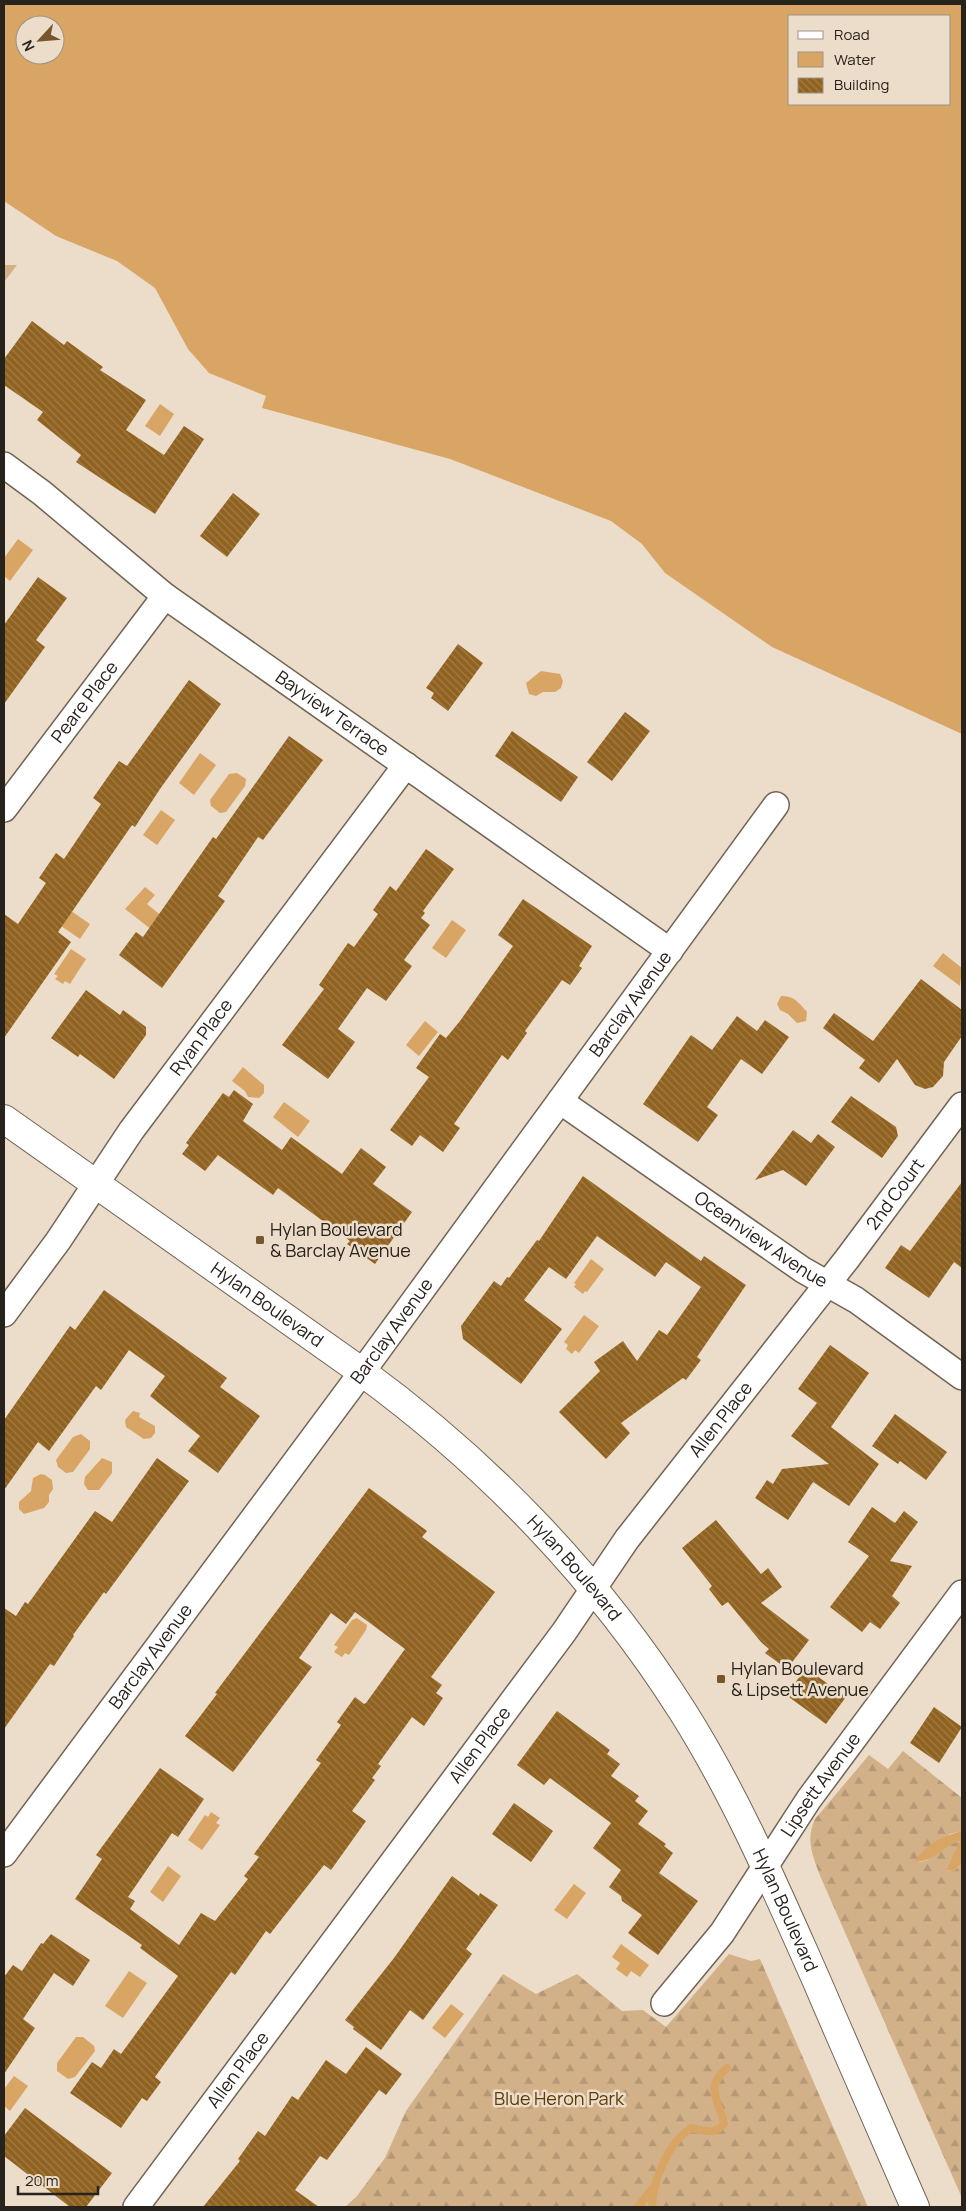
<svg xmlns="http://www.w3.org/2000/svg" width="966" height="2211" font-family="Manrope,sans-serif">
  <defs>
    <pattern id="forest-firs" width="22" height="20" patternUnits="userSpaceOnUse" patternTransform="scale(1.25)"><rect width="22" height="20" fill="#d3b188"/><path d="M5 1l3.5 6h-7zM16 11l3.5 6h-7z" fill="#b59875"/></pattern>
    <pattern id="building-back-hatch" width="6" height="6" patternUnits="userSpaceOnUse" patternTransform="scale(1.25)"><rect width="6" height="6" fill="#91621e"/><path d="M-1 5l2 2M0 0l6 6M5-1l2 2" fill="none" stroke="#9e7d4d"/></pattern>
  </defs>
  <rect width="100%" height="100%" fill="#ecdcca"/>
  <!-- green -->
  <path fill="#d3b188" d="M4,265H17L4,282Z"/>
  <!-- forest -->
  <path fill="url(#forest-firs)" d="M903,1751L962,1798V1831L950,1834L916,1862C931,1863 936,1851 949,1845C952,1843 957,1842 961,1841L946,1870L954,1871L962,1863V2198L821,1878C813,1857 805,1840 815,1819L869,1755L888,1769Z
    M729,1954L751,1961L760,1959L868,2207H345L357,2196L385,2158L406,2111L503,1974L536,1994L577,1974L622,2011L643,2010L666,2027Z"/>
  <!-- water -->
  <path fill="#d8a565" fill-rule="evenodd" d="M4,4H962V734L772,647L665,573L642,544L611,521L450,459L262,408L266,396L209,373L188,349L155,288L117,261L56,236L4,201ZM790,16H950V104H790ZM25,25H55V55H25Z
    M160,404L174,414L160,436L145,426Z
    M18,539L33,550L10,581L4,576V558Z
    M541,671L560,674L563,681L561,688L555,692H543L536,696L529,694L526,683Z
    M200,753L216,765L194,795L179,783Z
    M237,773L246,779L245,786L226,812L220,813L211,806L210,800L229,774Z
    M161,810L175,820L157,845L143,835Z
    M145,887L155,895L147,904L163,917L152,930L125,909Z
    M58,902L90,924L80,939L48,917Z
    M452,920L466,930L446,958L432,948Z
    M71,949L86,959L70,984L65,981L63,984L55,979L58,976L54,974Z
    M943,953L962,968L960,986L933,966Z
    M781,996C794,995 800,1004 807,1012L806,1021L797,1023L788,1014L780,1010L777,1004Z
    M425,1021L438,1032L419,1056L406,1045Z
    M243,1067L264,1085V1093L259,1098L248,1097L245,1091L232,1081Z
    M284,1102L310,1121L298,1137L273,1117Z
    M591,1259L604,1269L587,1292L585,1291L583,1294L574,1287L576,1284L574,1283Z
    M584,1315L599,1326L579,1353L575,1350L572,1354L566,1349L568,1345L564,1342Z
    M133,1411L140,1413L139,1417L155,1426V1433L151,1438L144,1439L126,1427L125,1420Z
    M81,1434L90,1441V1449L73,1472L66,1473L58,1467L56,1460L73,1437Z
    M102,1458L112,1462V1473L99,1490H88L84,1484L85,1477Z
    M41,1474L45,1475L52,1480L53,1489L49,1495V1502L44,1508L24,1514L19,1509V1502L31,1491L33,1478Z
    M357,1618L367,1625L366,1630L349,1655L345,1653L342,1657L334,1652L338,1647L334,1645L352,1620Z
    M211,1812L220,1818L216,1823L220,1825L202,1850L188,1840L205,1815L208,1817Z
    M962,1831V1863L954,1871L946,1870L960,1841C943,1846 934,1862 915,1862C925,1844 943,1836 962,1831Z
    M168,1866L181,1876L163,1902L150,1892Z
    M574,1884L586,1893L567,1919L554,1910Z
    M621,1944L649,1965L640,1977L631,1971L627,1977L616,1969L620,1963L612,1957Z
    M129,1971L147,1983L123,2018L105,2006Z
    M451,2004L464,2014L445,2038L432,2028Z
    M76,2037H83L94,2046L95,2051L75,2077L68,2079L57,2071V2063Z
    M14,2076L28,2086L10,2111L4,2106V2089Z"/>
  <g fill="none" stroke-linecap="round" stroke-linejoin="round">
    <!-- stream -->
    <path stroke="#d8a565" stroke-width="8" d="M638,2207L655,2185
      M652,2207C653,2180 668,2143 691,2128C706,2130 713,2136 724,2124C719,2099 704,2088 727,2068"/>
  </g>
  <!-- building -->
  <path fill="url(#building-back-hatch)" d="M32,321L64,345L67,341L103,367L100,370L146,400L126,430L164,455L184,426L204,439L155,514L76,462L81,455L37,420L43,412L4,385V359Z
    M233,493L260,514L227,557L200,536Z
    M38,577L67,598L36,640L45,647L4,704V625Z
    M458,644L483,663L448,711L431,698L434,693L426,688Z
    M189,680L221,704L160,789L135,827L132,825L58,932L71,942L4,1038V914L18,924L46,883L39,878L56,853L64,859L101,804L93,798L119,761L127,766Z
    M625,712L650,731L612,781L587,762Z
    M512,731L578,777L561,802L495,756Z
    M289,736L323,760L263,840L258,837L218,896L225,901L162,988L119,955L136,932L143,937L213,837L216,839Z
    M426,849L454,869L423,911L425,913L421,918L430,925L404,960L412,966L386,1001L367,988L338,1029L355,1042L328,1079L282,1045L324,989L319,985L348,943L354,947L378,914L373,910L390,886L396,891Z
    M523,899L592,946L579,966L582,968L570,985L562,980L525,1031L527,1033L508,1060L502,1055L454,1124L460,1128L443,1152L420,1135L412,1146L390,1130L429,1077L416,1068L440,1034L446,1038L460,1021L513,946L498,935Z
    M921,979L962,1010V1036L944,1062L943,1076L933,1087L925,1089L915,1085L897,1059L879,1083L859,1068L865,1060L823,1028L834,1013L873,1041Z
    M86,990L120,1015L123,1010L146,1027V1035L114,1079L80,1054L78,1057L51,1038Z
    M737,1016L757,1031L765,1020L789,1037L762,1074L741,1059L707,1107L718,1115L698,1142L643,1104L691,1035L712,1050Z
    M234,1090L253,1104L243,1121L282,1150L291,1137L342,1174L361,1148L386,1167L373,1184L412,1212L375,1264L347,1244L350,1241L278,1188L273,1195L218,1155L205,1171L182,1154L189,1145L186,1143L223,1093L229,1097Z
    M851,1096L896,1127L898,1136L882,1158L831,1122Z
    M793,1130L811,1143L818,1134L835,1147L806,1186L783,1170L755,1180Z
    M583,1176L701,1261L704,1256L746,1285L697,1357L701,1360L686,1380L683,1378L621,1423L630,1433L606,1459L559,1412L600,1371L594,1362L623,1341L637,1361L659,1330L667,1335L701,1287L666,1262L655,1277L597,1236L566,1279L549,1267L524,1300L562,1329L521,1384L463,1339L461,1326L494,1281L501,1286L507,1277L509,1278L537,1240L539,1241Z
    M962,1182V1268L954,1262L929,1298L885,1268L901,1245L910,1251Z
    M104,1290L227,1378L220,1387L260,1416L218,1473L188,1451L200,1436L150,1396L165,1376L129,1350L101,1390L96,1386L49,1451L38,1442L4,1490V1420L70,1326L75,1330Z
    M830,1345L869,1373L831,1427L879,1464L849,1506L813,1482L788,1520L755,1498L767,1480L773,1484L782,1469L829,1464L791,1436L817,1403L798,1389Z
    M895,1414L947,1452L926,1480L900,1461L898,1464L872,1446Z
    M157,1458L189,1481L106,1594L104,1592L73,1635L74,1636L54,1666L50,1664L4,1729V1608L16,1616L25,1602L28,1604L95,1511L112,1522Z
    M369,1488L427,1531L422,1537L495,1592L431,1677L442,1685L436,1693L443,1698L424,1726L412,1717L378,1764L381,1766L372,1778L375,1780L352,1811L366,1821L331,1870L324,1865L270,1934L266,1931L235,1975L231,1972L155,2077L161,2082L147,2101L142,2098L121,2128L70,2093L92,2062L101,2068L114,2049L121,2054L178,1976L140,1948L142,1945L75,1899L102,1859L96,1855L160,1768L204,1799L178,1837L172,1833L128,1897L135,1901L130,1909L179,1945L201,1913L215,1921L248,1879L244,1876L259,1857L254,1854L321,1763L316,1760L341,1725L337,1722L355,1697L364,1704L366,1703L405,1649L355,1612L346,1624L331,1613L299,1658L312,1667L233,1772L185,1736L217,1694L215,1693Z
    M872,1507L895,1523L904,1511L918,1522L890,1561L912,1566L892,1596L900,1603L880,1629L870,1622L862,1632L830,1607L869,1556L848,1542Z
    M716,1520L761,1574L768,1568L782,1587L761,1603L809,1640L787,1669L765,1653L769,1649L761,1642L728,1602L722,1606L709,1589L712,1586L682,1548Z
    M806,1668L846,1697L826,1724L786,1695Z
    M934,1707L962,1727L939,1763L910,1743Z
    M557,1711L610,1750L607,1754L620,1764L611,1776L639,1796L635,1801L648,1811L638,1824L666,1844L664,1846L673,1853L659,1873L698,1901L658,1955L628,1933L642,1915L622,1901L621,1896L609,1887L621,1870L593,1848L611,1823L550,1778L544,1785L517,1765Z
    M514,1803L553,1831L531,1862L492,1834Z
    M452,1876L479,1896L480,1893L498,1905L466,1949L472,1954L423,2020L410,2010L381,2050L353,2029L354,2027L345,2020L394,1958Z
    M51,1934L90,1960L73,1986L54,1973L23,2019L35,2028L4,2074V1977L13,1965L22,1971L41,1943L43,1944Z
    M366,2047L402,2074L386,2095L379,2090L327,2160L320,2156L295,2190L319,2207H203L240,2161L238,2159L258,2131L265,2136L292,2096L298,2100L326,2060L346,2074Z
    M25,2108L112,2173L86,2207H70L4,2156V2136Z"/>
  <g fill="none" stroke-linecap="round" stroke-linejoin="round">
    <!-- street casing -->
    <g stroke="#716454" stroke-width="28">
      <g id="street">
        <path id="s1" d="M4,465L42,493L165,596L670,951"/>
        <path id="s2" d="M4,809L165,596"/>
        <path id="s3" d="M560,1101L803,1270L856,1300L962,1377"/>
        <path id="s4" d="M4,1314L58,1241L131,1131L406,765"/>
        <path id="s5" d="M4,1854L362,1372L776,805"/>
        <path id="s6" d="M664,2003L722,1933L809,1799L962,1593"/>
        <path id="s7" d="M136,2207L564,1632L627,1539L847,1259L962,1105"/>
      </g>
    </g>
    <!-- primary casing -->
    <g stroke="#716454" stroke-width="30">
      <g id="primary">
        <path id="s8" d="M4,1119L362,1372C488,1464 599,1579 683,1712C736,1796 775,1887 815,1977C848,2054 882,2131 915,2207"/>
      </g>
    </g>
    <!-- street -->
    <use href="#street" stroke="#fff" stroke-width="25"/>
    <!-- primary -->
    <use href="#primary" stroke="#fff" stroke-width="28"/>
  </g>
  <!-- markers -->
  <g fill="#76562c" stroke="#ecdcca" stroke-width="2">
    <rect x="255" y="1235" width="10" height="10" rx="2.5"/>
    <rect x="716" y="1674" width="10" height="10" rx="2.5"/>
  </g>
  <g text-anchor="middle" stroke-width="5" stroke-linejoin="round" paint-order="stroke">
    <!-- street labels -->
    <g font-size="18" fill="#28221c" stroke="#ecdcca">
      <text dy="6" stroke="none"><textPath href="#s2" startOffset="134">Peare Place</textPath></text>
      <text dy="6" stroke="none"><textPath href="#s1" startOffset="412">Bayview Terrace</textPath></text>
      <text dy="6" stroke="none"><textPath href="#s5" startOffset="1056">Barclay Avenue</textPath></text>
      <text dy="6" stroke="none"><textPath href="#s4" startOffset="340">Ryan Place</textPath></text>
      <text dy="6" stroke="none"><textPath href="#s7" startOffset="1266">2nd Court</textPath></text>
      <text dy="6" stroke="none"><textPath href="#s3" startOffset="244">Oceanview Avenue</textPath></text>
      <text dy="6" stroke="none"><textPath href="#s8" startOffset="322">Hylan Boulevard</textPath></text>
      <text dy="6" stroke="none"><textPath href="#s5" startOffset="651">Barclay Avenue</textPath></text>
      <text dy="6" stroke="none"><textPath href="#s7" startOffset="981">Allen Place</textPath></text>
      <text dy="6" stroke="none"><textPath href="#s8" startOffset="728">Hylan Boulevard</textPath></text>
      <text dy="6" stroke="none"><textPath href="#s5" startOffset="246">Barclay Avenue</textPath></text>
      <text dy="6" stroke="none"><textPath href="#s7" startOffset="576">Allen Place</textPath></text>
      <text dy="6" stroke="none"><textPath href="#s6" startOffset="269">Lipsett Avenue</textPath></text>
      <text dy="6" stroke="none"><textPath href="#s8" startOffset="1132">Hylan Boulevard</textPath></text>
      <text dy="6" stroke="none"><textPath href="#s7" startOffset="171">Allen Place</textPath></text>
    </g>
    <!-- poi labels -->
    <g font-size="18" fill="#28221c" stroke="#ecdcca" text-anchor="start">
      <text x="270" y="1236">Hylan Boulevard<tspan x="270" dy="21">&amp; Barclay Avenue</tspan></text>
      <text x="731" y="1675">Hylan Boulevard<tspan x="731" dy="21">&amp; Lipsett Avenue</tspan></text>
    </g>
    <!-- park labels -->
    <g font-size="18" fill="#5c3b05" stroke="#ecdcca">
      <text x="559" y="2105">Blue Heron Park</text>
    </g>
  </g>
  <!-- border -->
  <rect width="966" height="2211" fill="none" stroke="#28221c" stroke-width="10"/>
  <!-- legend -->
  <rect x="788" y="15" width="162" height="90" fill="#ecdcca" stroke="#9e9284"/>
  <rect x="798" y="31" width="25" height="8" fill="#ffffff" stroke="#9e9284"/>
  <text x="834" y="40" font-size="15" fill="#28221c">Road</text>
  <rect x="798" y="52" width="25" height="15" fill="#d8a565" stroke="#9e9284"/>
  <text x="834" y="65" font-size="15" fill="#28221c">Water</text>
  <rect x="798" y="78" width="25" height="15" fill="url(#building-back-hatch)" stroke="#9e9284"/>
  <text x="834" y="90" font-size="15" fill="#28221c">Building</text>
  <!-- north arrow -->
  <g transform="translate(40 40) rotate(244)"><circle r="24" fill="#ecdcca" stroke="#9e9284"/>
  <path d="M0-4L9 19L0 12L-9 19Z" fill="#76562c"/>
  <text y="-8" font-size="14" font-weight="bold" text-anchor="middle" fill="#28221c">N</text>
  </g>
  <!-- scale -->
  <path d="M18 2186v8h80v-8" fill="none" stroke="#28221c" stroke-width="2.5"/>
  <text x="25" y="2186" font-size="15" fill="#28221c" stroke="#ecdcca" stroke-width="4" paint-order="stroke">20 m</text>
</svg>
